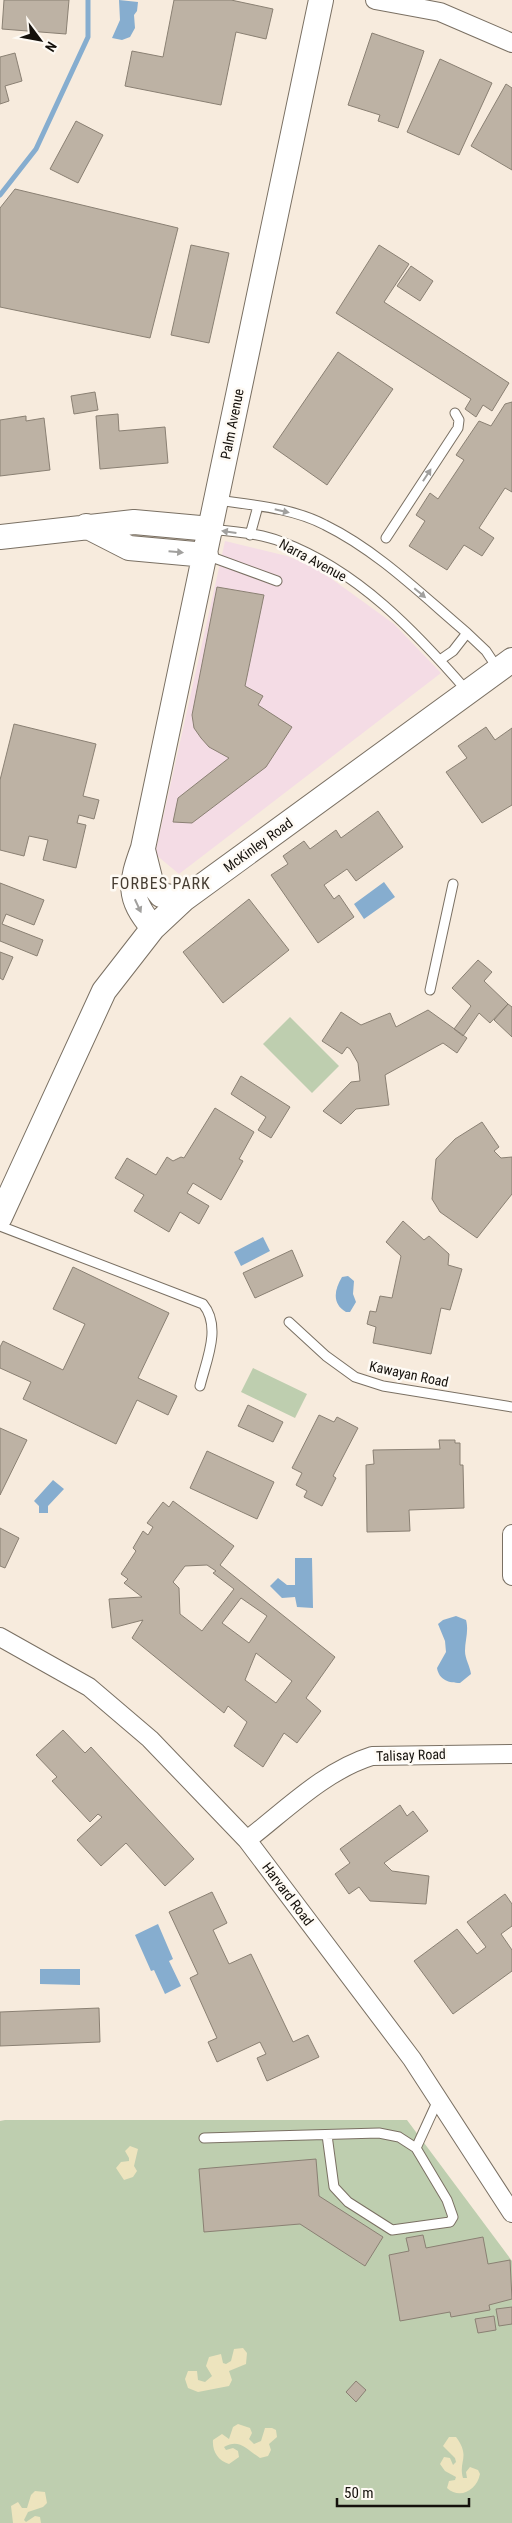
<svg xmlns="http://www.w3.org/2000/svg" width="512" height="2523" font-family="'Roboto Condensed',sans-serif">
  <rect width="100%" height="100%" fill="#f7ebdd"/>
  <!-- commercial -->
  <path fill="#f4dce5" d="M225,541L287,556L318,569L394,624L441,673L179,874L155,854Z"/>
  <!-- green -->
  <path fill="#beceaf" d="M290,1017L339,1066L312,1093L263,1044Z
    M253,1368L307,1394L295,1418L241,1392Z
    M5,2120H407L512,2261V2523H0V2121Z"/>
  <!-- sand -->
  <path fill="#ede4be" d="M130,2146L138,2149L134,2166L137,2171L133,2177L124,2180L116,2168L121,2162L129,2161V2158L125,2151Z
    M243,2348L247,2353L246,2364L229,2371L232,2380L229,2386L198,2392L188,2388L185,2379L188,2371H197L198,2380L205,2382L212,2376L206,2366L209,2357L221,2354L223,2363L226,2364L231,2361L234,2349Z
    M238,2424L250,2428L252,2433L249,2439L254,2444L261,2441L265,2428H272L276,2430L277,2437L269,2444L271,2450L268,2456L260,2458C247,2450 240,2438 224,2447L226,2450L233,2448L238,2451L239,2457L229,2464C218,2461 212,2451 213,2440L222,2434L229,2439L233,2427Z
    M449,2437H456C471,2457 458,2461 463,2478H467L466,2472L470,2467L478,2470L480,2474C477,2490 460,2500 447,2488L449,2481L455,2480L456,2477L445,2471L440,2464L444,2457L450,2458L453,2465L456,2462L455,2458L443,2446Z
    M35,2491L45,2492L47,2503L43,2507L28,2512L24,2520L26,2522L35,2516L40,2517L41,2523H13L11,2506L18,2502L22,2508H27L31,2495Z"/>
  <!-- water -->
  <path fill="#86adcf" d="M119,0L138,2L137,11L134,15L135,28L130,37L122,40L112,38L120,20Z
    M384,882L395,897L364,919L354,904Z
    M263,1237L270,1251L241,1266L234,1252Z
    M348,1276L354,1281L353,1294L356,1302L350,1312H346C332,1304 334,1290 342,1277Z
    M53,1480L64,1489L48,1506V1513H39V1506L34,1501Z
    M295,1558H312L313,1608L297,1607L295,1597L282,1598L270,1586L278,1578L287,1585H295Z
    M456,1616L466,1620C469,1631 465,1640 465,1651C465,1659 470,1666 471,1674L460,1683C449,1683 439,1680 437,1668L446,1652L445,1641L438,1624L443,1620Z
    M158,1924L173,1959L169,1961L181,1986L165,1994L154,1970L151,1971L135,1935Z
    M40,1969H80V1985L40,1984Z"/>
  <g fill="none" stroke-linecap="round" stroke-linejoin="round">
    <!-- stream -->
    <path stroke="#86adcf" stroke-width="5" d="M0,195L36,149L88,37V0"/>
  </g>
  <!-- building -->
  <path fill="#bdb2a4" stroke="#8a8073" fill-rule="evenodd" d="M4,0H69L66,34L2,29Z
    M174,0H231L273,9L266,39L236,32L221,105L125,86L132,51L163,57Z
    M372,33L424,51L398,128L378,121L380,115L348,105Z
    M15,53L22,81L5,86L9,101L0,104V57Z
    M440,59L492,83L459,155L407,132Z
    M506,84L512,88V170L471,146Z
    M76,121L103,135L78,183L50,169Z
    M15,189L178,228L150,338L0,307V208Z
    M191,245L229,253L209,343L171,335Z
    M379,245L409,264L384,302L509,383L492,411L483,405L476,417L465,409L471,399L336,313Z
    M411,266L433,281L420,301L397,286Z
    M338,352L393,389L327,485L273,447Z
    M95,392L98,410L74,414L71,396Z
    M512,402V492L505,488L479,528L494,538L482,556L464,545L447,570L409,546L425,521L416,515L430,493L438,499L464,460L456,455L479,421L491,426L505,404Z
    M118,414L119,431L165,427L168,463L100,469L96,416Z
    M26,416V421L44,418L50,470L0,476V420Z
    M217,587L264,595L245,686L263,696L258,705L292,727L266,767L192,823L173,822L178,798L229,758L209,747L201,738L194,728L192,715Z
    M14,724L96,744L83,796L99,800L94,819L79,815L77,823L86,825L76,868L43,860L48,840L29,836L24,856L0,850V780Z
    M486,727L495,740L512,728V805L482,823L446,772L467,758L458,746Z
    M378,811L403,847L356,881L347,869L324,885L334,899L339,895L354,917L318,943L271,875L288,864L283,856L304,841L310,849L336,830L341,838Z
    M0,883L44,900L34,925L6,914L2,924L43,940L37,956L0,941Z
    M249,899L289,950L223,1003L183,952Z
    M0,952L13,957L3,980L0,978Z
    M478,960L492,972L484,981L508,1004L490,1023L479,1013L463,1036L454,1029L471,1006L452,988Z
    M508,1004L512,1007V1037L494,1020Z
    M428,1010L467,1038L457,1053L443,1043L385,1075L389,1105L356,1109L341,1124L323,1111L351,1082L360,1081L358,1063L350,1049L347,1047L342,1054L322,1041L341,1012L361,1025L390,1013L396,1027Z
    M241,1076L290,1107L271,1138L258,1130L266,1117L231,1094Z
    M215,1108L254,1132L239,1159L243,1161L221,1200L193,1183L187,1193L209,1206L199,1224L180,1212L169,1232L134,1211L144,1195L115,1178L127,1158L156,1175L167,1157L173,1161L181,1157L184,1158Z
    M482,1122L499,1147L494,1151L501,1158L512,1157V1194L477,1238L440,1212L432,1199L436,1159L455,1139Z
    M403,1221L424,1240L429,1236L449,1254L448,1265L462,1269L450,1310L441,1308L431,1354L373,1343L376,1327L367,1324L370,1311L376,1312L380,1296L392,1298L401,1256L386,1242Z
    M292,1250L303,1276L255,1298L243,1273Z
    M73,1267L169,1313L138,1378L177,1396L168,1415L137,1400L116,1444L23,1399L31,1382L0,1368V1347L3,1341L63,1370L85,1324L53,1309Z
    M248,1405L283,1422L273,1442L238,1426Z
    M319,1415L334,1422L337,1417L358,1428L333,1476L336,1478L322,1506L304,1497L307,1491L296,1485L302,1473L292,1468Z
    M0,1428L27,1440L0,1495Z
    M439,1440H455V1443H460V1465H463L464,1508L409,1510L410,1531L367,1532L366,1465L374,1464L373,1450L440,1449Z
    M207,1451L274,1482L257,1519L190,1488Z
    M173,1501L234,1546L220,1565L335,1657L306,1698L321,1711L297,1743L284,1733L263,1767L234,1746L247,1722L228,1706L224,1713L132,1638L143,1620L112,1628L109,1599L142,1597L124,1583L128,1579L121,1574L136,1551L133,1548L143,1531L148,1535L153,1527L147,1523L163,1502L169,1507ZM207,1565L216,1571L213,1573L234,1589L202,1631L180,1614L179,1588L173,1582L185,1566ZM241,1598L267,1616L249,1643L222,1623ZM256,1653L292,1681L276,1703L245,1680Z
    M0,1528L19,1538L5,1568L0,1566Z
    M63,1730L85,1753L91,1747L194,1859L165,1886L126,1843L101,1866L77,1840L102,1817L98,1814L90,1822L52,1781L57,1777L36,1755Z
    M400,1805L407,1816L413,1811L428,1831L384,1863L392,1871L429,1876L426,1904L370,1901L359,1887L349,1894L335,1874L350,1863L340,1849Z
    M212,1892L227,1923L213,1930L229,1964L251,1954L293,2042L308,2035L319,2057L267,2081L257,2058L266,2054L260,2042L217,2062L208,2042L217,2038L190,1978L198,1974L169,1912Z
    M505,1894L512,1904V1926L501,1934L512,1950V1971L453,2014L414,1961L457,1929L477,1954L486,1947L467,1922Z
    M99,2008L100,2042L0,2046V2012Z
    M316,2159L319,2196L383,2237L365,2266L300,2224L204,2232L199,2169Z
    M423,2235L426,2248L483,2237L488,2264L510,2260L512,2299L489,2305L490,2310L451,2317L450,2312L400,2321L389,2255L409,2251L406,2238Z
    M512,2307V2324L499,2326L496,2309Z
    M494,2316L496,2330L478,2333L475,2319Z
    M356,2381L366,2390L356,2402L346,2392Z"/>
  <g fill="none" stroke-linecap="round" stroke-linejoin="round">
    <!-- lane casing -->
    <g stroke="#7a7063" stroke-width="11">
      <path id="lane" d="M217,500C252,505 293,508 325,525C378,551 422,595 467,633L453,651L440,660
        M211,529C234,532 260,533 282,542C357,570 416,632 467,691
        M250,535L258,506
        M386,538L458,428L459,420L455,413
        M206,555L277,581
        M467,633L486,651L498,669
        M430,990L453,884
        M0,1226L203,1304C222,1327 206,1361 200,1386
        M289,1322L326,1356L355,1377L383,1386L512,1407
        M327,2135L334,2187L348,2202L392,2230L450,2222L453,2217L447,2200L416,2148
        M204,2138L379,2133L399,2137L416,2148L438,2100"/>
    </g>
    <!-- street casing -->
    <g stroke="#7a7063" stroke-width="20">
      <path id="street" d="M375,0L440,12L512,43
        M512,1534V1576
        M0,1637L89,1687L150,1739L247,1840L412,2059L512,2213
        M247,1840C286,1810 324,1771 372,1756L512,1754"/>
    </g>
    <!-- secondary casing -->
    <g stroke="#7a7063" stroke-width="26">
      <path id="secondary" d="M86,526L129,548L206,555
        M0,537L134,522L211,529
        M143,850L151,882L161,895L184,899
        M153,928C127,897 130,884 143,848L321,0
        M0,1217L104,991L153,928L184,899L512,660"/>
    </g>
    <!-- lane -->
    <use href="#lane" stroke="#fff" stroke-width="9"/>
    <!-- street -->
    <use href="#street" stroke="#fff" stroke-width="18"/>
    <!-- secondary -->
    <use href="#secondary" stroke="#fff" stroke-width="24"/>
  </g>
  <!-- one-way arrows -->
  <defs><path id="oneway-solid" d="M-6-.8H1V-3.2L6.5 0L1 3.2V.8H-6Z" transform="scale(1.25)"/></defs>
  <g fill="#a1a09e">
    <use href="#oneway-solid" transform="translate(427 475) rotate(-57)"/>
    <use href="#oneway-solid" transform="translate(282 511) rotate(13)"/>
    <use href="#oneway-solid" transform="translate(229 532) rotate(-172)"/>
    <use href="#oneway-solid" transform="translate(176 552) rotate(5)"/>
    <use href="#oneway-solid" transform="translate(420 593) rotate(40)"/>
    <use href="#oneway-solid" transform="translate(138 906) rotate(65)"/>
  </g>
  <g text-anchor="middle" stroke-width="5" stroke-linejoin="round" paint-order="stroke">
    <!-- street labels -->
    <g font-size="14" fill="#15110c" stroke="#fefaf4">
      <text transform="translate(232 424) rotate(-79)" y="5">Palm Avenue</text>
      <text transform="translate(313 560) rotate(28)" y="5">Narra Avenue</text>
      <text transform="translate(258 845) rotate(-36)" y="5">McKinley Road</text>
      <text transform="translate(409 1374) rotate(12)" y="5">Kawayan Road</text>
      <text transform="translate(411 1755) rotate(-2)" y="5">Talisay Road</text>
      <text transform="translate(288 1894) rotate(53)" y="5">Harvard Road</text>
    </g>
    <!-- quarter labels -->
    <g font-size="16" letter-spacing="1" fill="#463d32" stroke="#fefaf4">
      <text x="161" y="889">FORBES PARK</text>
    </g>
  </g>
  <!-- north arrow -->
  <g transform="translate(40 40) rotate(122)" stroke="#fefaf4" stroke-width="4" paint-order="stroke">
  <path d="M0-4L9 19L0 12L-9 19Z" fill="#15110c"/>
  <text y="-8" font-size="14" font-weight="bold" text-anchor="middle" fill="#15110c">N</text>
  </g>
  <!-- scale -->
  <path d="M337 2498v8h132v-8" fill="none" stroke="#15110c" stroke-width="2.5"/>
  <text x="344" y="2498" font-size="15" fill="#15110c" stroke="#fefaf4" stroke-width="4" paint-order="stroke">50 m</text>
</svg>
